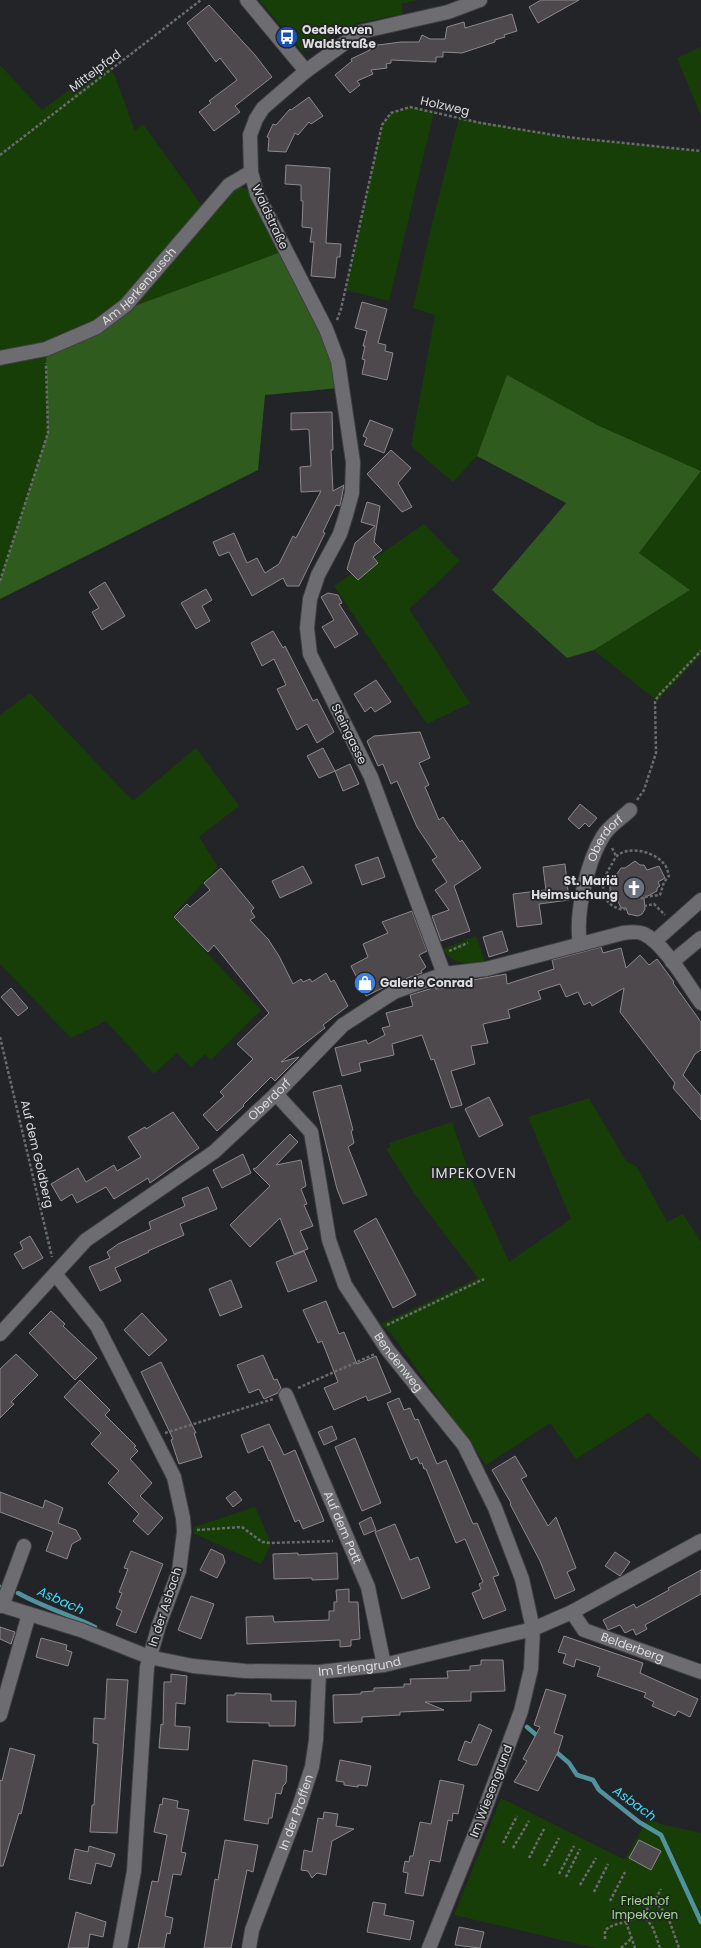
<svg xmlns="http://www.w3.org/2000/svg" width="701" height="1948" font-family="Poppins,sans-serif">
  <rect width="100%" height="100%" fill="#232427"/>
  <!-- green -->
  <path fill="#183e08" d="M259,0H419L401,4L403,14L357,23L329,37L309,51L301,50Z
    M701,47V116L677,58Z
    M105,64L114,74L135,131L143,124L204,209L124,302L96,322L46,349L48,433L0,581V65L42,110Z
    M410,107L434,112L389,301L346,290L382,125L391,113Z
    M459,118L566,137L701,151V655L657,701L594,650L690,590L639,553L701,471L597,425L507,376L477,456L453,482L411,446L435,315L413,308L431,228Z
    M241,187L248,190L281,252L129,308L231,192Z
    M424,524L460,561L409,609L470,703L427,724L334,586Z
    M30,693L133,801L196,748L239,806L199,837L218,867L172,916L261,1010L211,1060L205,1054L191,1067L177,1053L154,1074L106,1021L71,1038L0,964V715Z
    M476,936L485,961C468,965 453,965 443,949Z
    M589,1098L626,1161L637,1167L667,1222L683,1214L701,1242V1460L648,1413L576,1459L550,1423L486,1465L390,1332L381,1324L478,1278L416,1196L386,1149L391,1147L389,1143L452,1122L471,1178L509,1262L571,1219L528,1117Z
    M255,1507L269,1539L270,1546L261,1564L193,1533L194,1527Z
    M501,1798L625,1860L648,1818L660,1824L701,1833V1948H596L454,1915Z"/>
  <!-- forest -->
  <path fill="#2f5b1f" d="M281,252L326,329L339,388L265,395L258,470L0,599V581L48,433L46,349L129,308Z
    M507,375L597,425L701,471L639,553L690,590L594,650L567,658L492,590L566,503L477,456Z"/>
  <g fill="none" stroke-linecap="round" stroke-linejoin="round">
    <!-- stream -->
    <path stroke="#52919e" stroke-width="4.5" d="M0,1587H1
      M18,1593C43,1607 70,1615 95,1627
      M527,1727L541,1739
      M554,1750L569,1763L577,1775L593,1780L599,1790L639,1822L661,1835L701,1922"/>
  </g>
  <!-- building -->
  <path fill="#4d494c" stroke="#8d888b" d="M541,0H579L538,23L529,7Z
    M209,5L255,55L272,77L235,106L240,112L214,131L199,112L211,103L209,101L237,80L220,58L216,62L187,23Z
    M512,14L517,31L504,35L505,37L495,40V42L462,53L443,52V57H436V62L391,60V63L386,64L387,68L371,70L373,74L357,81L360,85L350,93L335,75L352,61L351,59L370,50V46L401,42H419L422,35L430,39H445L447,27L464,22L465,28Z
    M309,97L323,116L311,124L309,122L298,135L295,133L286,152L268,151L269,138L267,137L273,124L276,125L290,109L291,110Z
    M286,165L330,168L326,243L341,244L340,257H337L335,278L311,276L314,242H310L312,228L302,227L303,201H301V185L285,184Z
    M362,302L387,309L378,343L386,345L385,351L393,353L387,380L362,374L365,360L362,359L365,346H363L367,331L355,328Z
    M332,412L333,450H331L333,491L344,485L340,506L336,505L323,532L325,533L299,586H287L283,578L252,596L229,552L219,556L213,542L234,533L247,563L257,558L265,573L279,564L293,536L296,538L321,491L301,492L300,467L311,466L309,430L307,429L291,430V413Z
    M370,420L393,429L384,453L364,445L367,438L363,436Z
    M391,450L411,468L398,483L412,507L402,512L367,474Z
    M367,502L380,506L374,542L382,550L373,557L378,563L358,580L347,569L355,543L375,526L361,522Z
    M105,582L125,616L102,630L92,612L99,608L89,592Z
    M206,589L212,600L202,606L210,621L196,629L181,603Z
    M328,593L338,595L342,603L339,604L358,634L335,648L322,627L334,620L321,597Z
    M273,631L283,648L285,646L313,701L317,699L334,732L317,743L307,724L297,730L277,689L286,685L274,659L262,666L251,643Z
    M376,680L391,702L375,712L371,707L365,712L354,694Z
    M420,732L430,758L419,763L429,785L425,787L439,820L443,817L460,842L462,840L481,868L454,886L470,931L441,941L432,916L449,910L435,890L447,882L432,860L437,857L417,827L397,781L391,784L383,764L378,766L367,741L374,736Z
    M323,748L335,771L350,764L359,784L343,791L335,771L319,778L307,756Z
    M580,804L597,818L589,827L585,823L579,829L568,819Z
    M378,857L385,877L362,885L355,865Z
    M635,861L640,865H644L647,870L659,866L665,878L658,882L660,886L657,888V891L644,898L645,909L642,914L638,916L628,914L626,908H621L617,899L612,897L610,892V884L621,868H625Z
    M565,864L569,900L539,904L542,924L517,927L513,894L546,890L543,867Z
    M303,866L312,883L280,898L272,881Z
    M221,868L254,908L251,911L255,917L250,920L268,939L279,956L293,984L301,979L303,982L310,979L312,982L326,973L331,982L334,980L348,1006L323,1025L325,1028L281,1062L299,1057L275,1081L271,1077L243,1105L244,1106L217,1131L203,1115L224,1096L220,1092L253,1059L237,1044L269,1013L214,945L208,952L174,917L187,904L190,907L210,890L204,883Z
    M412,911L427,951L419,955L426,967L421,971L422,973L391,984L366,996L351,966L368,957L363,944L388,933L382,922Z
    M502,931L508,951L489,957L483,937Z
    M601,947L603,953L621,948L626,968L640,955L649,965L657,959L674,982L673,983L701,1022V1050L695,1054L683,1075L701,1096V1120L673,1088L675,1083L620,1012L624,988L592,1006L590,1002L584,1005L578,992L566,997L560,984L538,991L541,999L508,1010L510,1018L483,1024L488,1043L471,1046L475,1064L451,1071L462,1105L451,1108L434,1059L431,1060L422,1035L392,1044L394,1055L359,1063L361,1071L342,1076L335,1048L366,1040L368,1044L385,1035L382,1028L390,1026L386,1013L413,1006L410,995L436,987V989L473,984V980L506,974L507,984L554,969L552,960Z
    M11,988L28,1008L18,1016L1,997Z
    M341,1085L353,1130L351,1131L354,1143L348,1147L367,1195L343,1204L337,1189L313,1092Z
    M489,1097L503,1125L479,1137L465,1109Z
    M173,1112L199,1148L150,1183L148,1178L114,1199L106,1187L77,1203L72,1194L61,1201L51,1184L78,1168L86,1182L114,1165L117,1171L141,1157L128,1137L145,1127L146,1129Z
    M290,1134L298,1142L276,1165L301,1160L306,1186L301,1189L307,1204L304,1205L313,1226L300,1231L308,1249L294,1254L280,1218L250,1247L230,1225L270,1186L253,1169L256,1168Z
    M243,1154L251,1173L222,1188L213,1170Z
    M208,1187L217,1209L180,1224L184,1235L148,1251L149,1252L115,1268L121,1281L100,1291L89,1267L110,1258L107,1252L118,1244L151,1229L149,1222L185,1206L182,1198Z
    M376,1218L416,1295L393,1308L354,1231Z
    M30,1236L43,1258L23,1269L14,1254L23,1249L20,1242Z
    M304,1251L317,1281L288,1292L276,1262Z
    M231,1280L242,1307L220,1316L209,1289Z
    M326,1301L339,1334L344,1332L357,1364L376,1356L391,1392L368,1401L366,1396L334,1410L324,1388L338,1382L322,1341L318,1343L303,1310Z
    M51,1311L65,1324L63,1326L97,1358L75,1380L29,1333Z
    M142,1313L167,1340L149,1356L124,1330Z
    M16,1354L38,1375L11,1402L14,1404L0,1418V1369Z
    M263,1355L274,1380L277,1379L281,1388L278,1393L264,1399L259,1389L249,1393L237,1365Z
    M161,1362L196,1433H194L202,1457L179,1464L171,1440L173,1439L141,1372Z
    M80,1380L110,1410L105,1415L136,1446L134,1447L138,1451L130,1459L152,1483L140,1496L163,1518L148,1535L133,1521L139,1514L108,1483L119,1471L91,1444L101,1433L64,1397Z
    M399,1398L404,1410L410,1408L415,1420L418,1419L437,1464L446,1460L473,1524L477,1523L499,1575L493,1577L506,1610L483,1619L472,1593L481,1589L479,1584L483,1582L465,1539L456,1543L426,1469H424L422,1463L420,1464L417,1457L411,1460L387,1403Z
    M269,1424L284,1455L295,1450L324,1521L303,1529L299,1520L295,1522L270,1460L269,1461L263,1446L248,1453L241,1435Z
    M332,1426L337,1439L324,1445L318,1432Z
    M355,1438L381,1503L362,1511L335,1447Z
    M515,1456L527,1476L521,1479L548,1526L556,1517L576,1568L567,1572L575,1590L555,1599L540,1561L510,1504L511,1503L492,1470Z
    M235,1491L242,1500L233,1507L226,1498Z
    M0,1492L43,1508L45,1500L63,1508L58,1523L76,1530L81,1539L72,1544L67,1559L46,1551L53,1532L0,1512Z
    M371,1517L376,1530L364,1535L359,1523Z
    M395,1524L410,1560L418,1557L430,1588L402,1599L375,1532Z
    M211,1549L223,1555L225,1562L217,1578L200,1570Z
    M131,1551L163,1564L136,1633L116,1625L122,1611L116,1608L122,1593L119,1592L128,1569L124,1568Z
    M615,1552L630,1562L620,1576L605,1566Z
    M298,1553V1555L337,1553L338,1579L312,1580V1578L274,1579L273,1554Z
    M701,1570V1594L645,1625L647,1629L636,1635L633,1629L625,1633L620,1625L608,1630L603,1620L634,1604L636,1608L669,1590L668,1588Z
    M349,1589V1602H358L360,1639L351,1640V1646L340,1647V1640L247,1644L246,1617L273,1616L274,1622L329,1620V1611H334V1602H337L336,1590Z
    M191,1596L214,1604L201,1639L178,1630Z
    M0,1627L15,1632L11,1644L0,1639Z
    M564,1636L643,1663L640,1673L698,1699L690,1717L678,1711L675,1716L652,1706L654,1702L644,1697L646,1693L597,1676L600,1667L576,1659L574,1667L563,1663L566,1654L558,1652Z
    M41,1638L67,1645L66,1650L72,1652L68,1666L36,1657Z
    M481,1660H503L505,1691L471,1692V1701L425,1702L444,1710L400,1712V1715L362,1717V1722L334,1723L333,1695L361,1694V1692L374,1691V1688L404,1687V1684H411L410,1679L448,1678L447,1671L470,1670V1666L481,1665Z
    M171,1674L187,1676L185,1704L176,1703L175,1726L190,1727L188,1750L159,1748L161,1724L163,1725L164,1682H171Z
    M107,1679L128,1680L117,1833L90,1832L92,1805H94L98,1744L93,1743L94,1718L105,1719Z
    M546,1689L566,1695L554,1733L563,1736L558,1752L538,1791L514,1782L527,1761L523,1759L540,1727L534,1725Z
    M235,1693L271,1694V1701H296L295,1726H269V1723L227,1722V1695H235Z
    M479,1724L492,1730L477,1765H472L458,1760L465,1741L471,1743Z
    M10,1748L35,1755L21,1814L19,1813L3,1866H0V1780L2,1781Z
    M253,1760L287,1766L286,1783L283,1786L281,1794L276,1793L272,1818H269L268,1824L244,1820Z
    M340,1760L371,1766L367,1786L358,1785V1787L344,1785V1782L336,1781Z
    M440,1780L464,1785L458,1814L453,1813L452,1821L448,1820L440,1862L430,1860L423,1896L405,1893L408,1873L403,1872L405,1861L409,1862L410,1856H413L420,1822L431,1824Z
    M163,1798L178,1801L177,1808L189,1810L181,1852L186,1853L181,1875L173,1874L165,1916L173,1918L170,1934L167,1933L164,1948H138L152,1881L158,1882L167,1835L154,1832L160,1804L162,1805Z
    M324,1812L338,1814L336,1826L354,1829L332,1841L326,1875L317,1873L312,1878L308,1871L301,1870L304,1850L312,1852L318,1818L323,1819Z
    M225,1840L258,1845L253,1872L247,1870L231,1948H204L215,1879L218,1880Z
    M639,1840L661,1851L651,1870L629,1858Z
    M89,1846L115,1854L111,1867L96,1863L91,1884L69,1879L75,1849L88,1852Z
    M373,1902L386,1904L384,1915L414,1921L410,1940L367,1932Z
    M76,1912L106,1922L103,1937L90,1934L88,1948H68Z
    M459,1927L484,1932L480,1948L455,1945Z"/>
  <g fill="none" stroke-linecap="round" stroke-linejoin="round">
    <!-- minor casing -->
    <g stroke="#3f3f42" stroke-width="16">
      <g id="minor">
        <path d="M247,0L306,71"/>
        <path id="s1" d="M0,358L46,349L97,327L126,305L229,185L251,172"/>
        <path d="M655,941L701,900"/>
        <path id="s2" d="M580,944C575,914 587,862 603,836C609,826 622,818 630,810"/>
        <path d="M672,962L701,938"/>
        <path d="M444,974L371,777L310,654L307,628L310,599L318,575L340,534L346,515L352,493L353,462L338,361L326,329L257,194L251,172L250,135L256,119L263,108L306,71L360,32L448,12L480,0"/>
        <path id="s3" d="M276,1094L311,1132L329,1240L345,1285L387,1349L464,1445L495,1508L522,1579L533,1629L531,1669L521,1711L483,1814L429,1948"/>
        <path d="M56,1275L97,1326L174,1477L183,1518L184,1532L179,1571L159,1625L147,1667L134,1871L120,1948"/>
        <path id="s4" d="M0,1334L86,1240L214,1152L276,1094L343,1025L394,992L444,974L486,969L623,933C630,932 638,931 644,934C664,943 688,985 701,1003"/>
        <path id="s5" d="M286,1395L368,1587L384,1665"/>
        <path id="s6" d="M0,1605L81,1630L149,1657L193,1666L245,1671L319,1672L384,1665L533,1629L572,1612L701,1541"/>
        <path d="M2,1606L24,1546"/>
        <path id="s7" d="M572,1612L584,1630L701,1672"/>
        <path d="M0,1715L29,1614"/>
        <path id="s8" d="M249,1948L252,1930L300,1804L312,1767L316,1740L319,1672"/>
      </g>
    </g>
    <!-- path -->
    <path stroke="#6a6b6d" stroke-width="2.5" stroke-dasharray="3 2" stroke-linecap="butt" d="M0,155L201,0
      M337,320L341,309L382,125L391,113L410,107L481,123L566,137L701,151
      M0,581L48,433L46,363
      M637,800L644,790L656,753L655,702L658,696L701,651
      M612,848L616,856
      M596,896L605,897
      M644,906L654,904L665,915
      M626,908L623,910C597,903 600,882 612,864C613,862 615,858 617,856C629,845 655,852 664,864C667,867 668,872 669,876L664,882L660,895L643,897L639,900
      M449,951L468,943
      M0,1037L52,1257
      M387,1325L484,1279
      M298,1388L375,1354
      M165,1433L273,1399
      M197,1530L242,1527L262,1542L270,1543L333,1541
      M503,1843L517,1816
      M513,1848L529,1821
      M529,1858L544,1829
      M544,1866L559,1838
      M559,1874L574,1846
      M566,1877L580,1849
      M580,1885L596,1858
      M594,1892L608,1864
      M610,1901L625,1872
      M655,1901L668,1917L679,1948
      M643,1914L653,1928L660,1948
      M626,1922L635,1948
      M605,1939V1930C612,1925 617,1924 625,1922C643,1917 653,1905 661,1889
      M621,1948L632,1938"/>
    <!-- minor -->
    <use href="#minor" stroke="#6c6c71" stroke-width="14"/>
  </g>
  <!-- icons -->
  <defs>
    <g id="bus-disc" transform="scale(1.15)"><circle r="9.5" fill="#1a4fb4" stroke="#232427"/><path d="M-5-6H5V4H4V6H2V4H-2V6H-4V4H-5ZM-3.5-4V0h7V-4ZM-3.5 1.2v1.5H-2V1.2ZM2 1.2v1.5H3.5V1.2Z" fill="#fff"/></g>
    <g id="church-disc" transform="scale(1.15)"><circle r="9.5" fill="#6b7280" stroke="#232427"/><path d="M-1.2-6h2.4v3.5h3.3v2.4h-3.3V6h-2.4V-.1h-3.3v-2.4h3.3Z" fill="#fff"/></g>
    <g id="shop-disc" transform="scale(1.15)"><circle r="9.5" fill="#3f7fe0" stroke="#232427"/><path d="M-5-2.5h2.3a2.7 3.5 0 0 1 5.4 0H5L5.5 6h-11ZM-1.5-2.5h3a1.5 2.3 0 0 0-3 0Z" fill="#fff"/></g>
  </defs>
  <g fill-rule="evenodd">
    <use href="#bus-disc" x="287" y="37"/>
    <use href="#church-disc" x="634" y="888"/>
    <use href="#shop-disc" x="365" y="983"/>
  </g>
  <g text-anchor="middle" stroke-width="3.5" stroke-linejoin="round" paint-order="stroke">
    <!-- poi labels -->
    <g font-size="12" font-weight="bold" fill="#dddddf" stroke="#232427" text-anchor="start">
      <text x="302" y="34">Oedekoven<tspan x="302" dy="14">Waldstraße</tspan></text>
      <text x="618" y="885" text-anchor="end">St. Mariä<tspan x="618" dy="14">Heimsuchung</tspan></text>
      <text x="380" y="987">Galerie Conrad</text>
    </g>
    <!-- street labels -->
    <g font-size="12" fill="#dddddf" stroke="#232427">
      <text transform="translate(95 71) rotate(-37)" y="4">Mittelpfad</text>
      <text transform="translate(445 106) rotate(13)" y="4">Holzweg</text>
      <text transform="translate(270 217) rotate(65)" y="4">Waldstraße</text>
      <text dy="4" stroke="none"><textPath href="#s1" startOffset="161">Am Herkenbusch</textPath></text>
      <text transform="translate(349 734) rotate(64)" y="4">Steingasse</text>
      <text dy="4" stroke="none"><textPath href="#s2" startOffset="111">Oberdorf</textPath></text>
      <text dy="4" stroke="none"><textPath href="#s4" startOffset="359">Oberdorf</textPath></text>
      <text transform="translate(37 1154) rotate(77)" y="4">Auf dem Goldberg</text>
      <text dy="4" stroke="none"><textPath href="#s3" startOffset="303">Bendenweg</textPath></text>
      <text dy="4" stroke="none"><textPath href="#s5" startOffset="144">Auf dem Patt</textPath></text>
      <text transform="translate(165 1607) rotate(-72)" y="4">In der Asbach</text>
      <text dy="4" stroke="none"><textPath href="#s7" startOffset="73">Belderberg</textPath></text>
      <text dy="4" stroke="none"><textPath href="#s6" startOffset="370">Im Erlengrund</textPath></text>
      <text transform="translate(491 1791) rotate(-69)" y="4">Im Wiesengrund</text>
      <text dy="4" stroke="none"><textPath href="#s8" startOffset="144">In der Proffen</textPath></text>
    </g>
    <!-- park labels -->
    <g font-size="12" fill="#9cde87" stroke="#232427">
      <text x="645" y="1905">Friedhof<tspan x="645" dy="14">Impekoven</tspan></text>
    </g>
    <!-- water labels -->
    <g font-size="13" font-style="italic" fill="#3dddfd" stroke="#232427">
      <text transform="translate(61 1600) rotate(24)" y="5">Asbach</text>
      <text transform="translate(635 1803) rotate(36)" y="5">Asbach</text>
    </g>
    <!-- quarter labels -->
    <g font-size="14" letter-spacing="1" fill="#dddddf" stroke="#232427">
      <text x="474" y="1178">IMPEKOVEN</text>
    </g>
  </g>
</svg>
